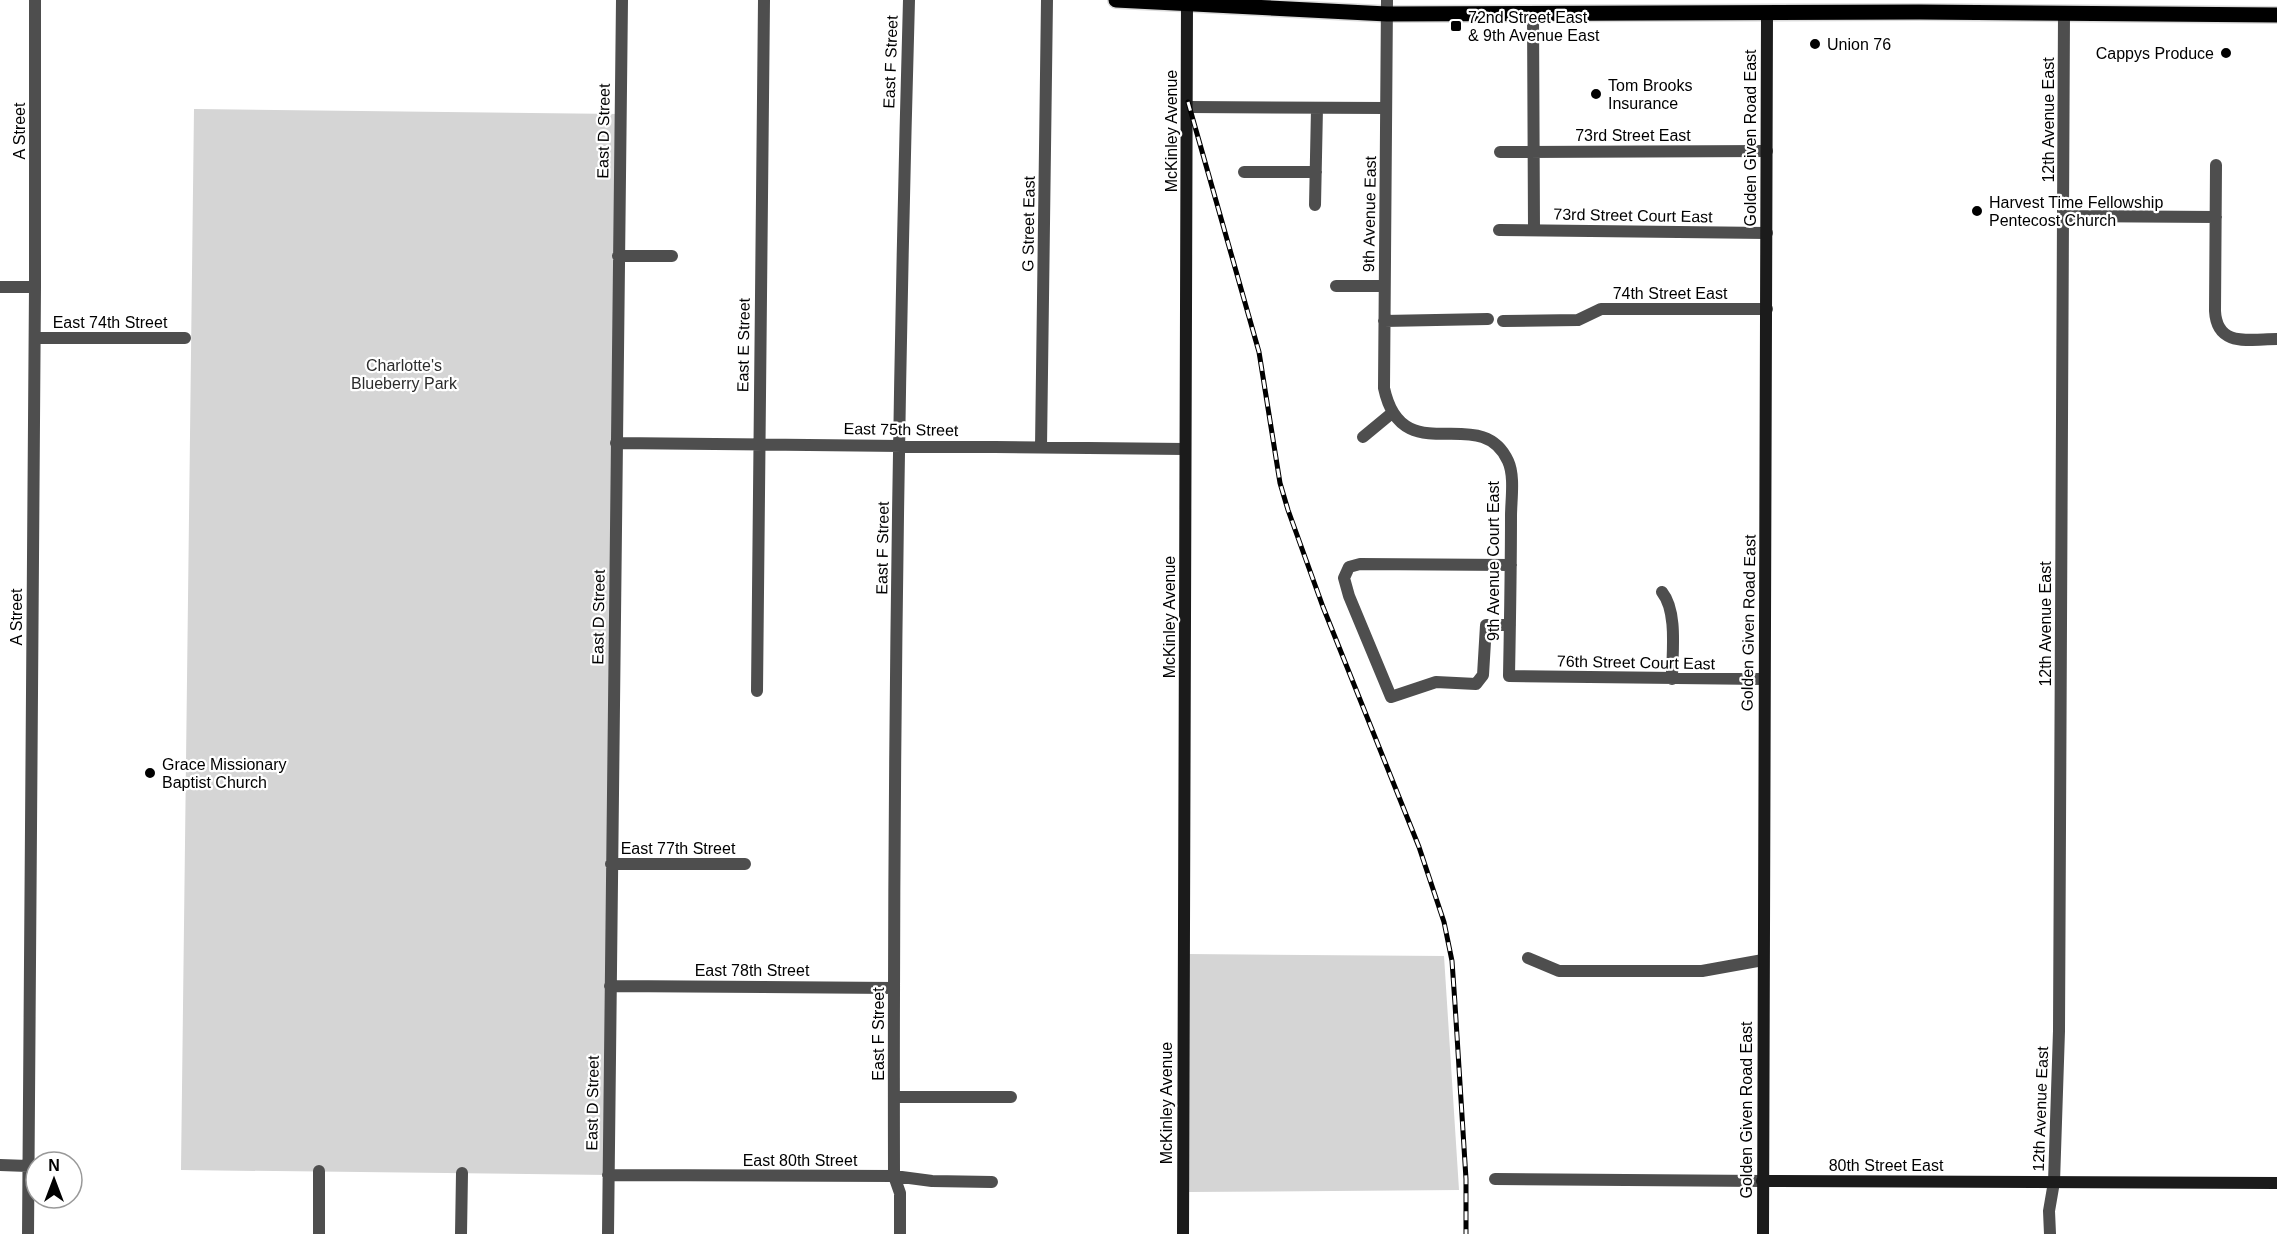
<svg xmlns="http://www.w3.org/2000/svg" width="2277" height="1234" font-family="Arial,sans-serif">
  <rect width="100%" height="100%" fill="#fff"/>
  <!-- green -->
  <path fill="#d5d5d5" d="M194,109L620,114L608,1175L181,1170Z
    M1188,954L1444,956L1459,1190L1188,1192Z"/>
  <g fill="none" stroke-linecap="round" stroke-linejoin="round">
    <!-- primary casing -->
    <g stroke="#dbdbdb" stroke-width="18">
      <path id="primary" d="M1116,0L1387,14L1919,12L2277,15"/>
    </g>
    <!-- street -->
    <path stroke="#4e4e4e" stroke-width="12" d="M1387,0L1384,388C1402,473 1481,401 1508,461C1515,476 1511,500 1511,516C1511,569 1510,623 1509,676L1764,679
      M1533,13L1534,230
      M1188,107L1386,108
      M1500,152L1767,151
      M2216,165L2215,311C2217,348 2250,339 2277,339
      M1244,172H1316
      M1315,205L1317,108
      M2064,216L2216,217
      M1499,230L1767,233
      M618,256H672
      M1336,286H1384
      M0,287H35
      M1384,321L1488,319
      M1503,321L1578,320L1601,309H1767
      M35,338H185
      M1363,437L1392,413
      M616,443L1185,449
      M1041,447L1047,0
      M1662,592C1678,612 1672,654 1672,679
      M1510,625H1486L1483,675L1476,684L1436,682L1391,697L1349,596L1344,578L1349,567L1360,564L1511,565
      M757,691L764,0
      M611,864H745
      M1528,958L1559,971H1702L1763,960
      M610,986L894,988
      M894,1097H1011
      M0,1165L28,1166
      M319,1171V1234
      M608,1175L894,1176L932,1181L992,1182
      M1495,1179L1762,1181
      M28,1234L35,287V0
      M461,1234L462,1173
      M608,1234L622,0
      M900,1234V1193L894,1176C893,784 898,392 909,0
      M2050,1234L2049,1211L2054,1182L2059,1031L2064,13"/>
    <!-- secondary -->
    <path stroke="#1b1b1b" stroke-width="12" d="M1762,1181L2277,1183
      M1183,1234L1187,0
      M1763,1234L1767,13"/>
    <!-- primary -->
    <use href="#primary" stroke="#000" stroke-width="15"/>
    <!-- rail casing -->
    <g stroke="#000" stroke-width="5">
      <path id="rail" d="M1188,102L1259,352L1280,483L1288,510L1323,607L1419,847L1444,922L1452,961L1455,1004L1466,1179V1234"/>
    </g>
    <!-- rail -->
    <use href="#rail" stroke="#fff" stroke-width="3" stroke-dasharray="9" stroke-linecap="butt"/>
  </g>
  <!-- markers -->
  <g fill="#000" stroke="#fff" stroke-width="2">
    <rect x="1450" y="20" width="12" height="12" rx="3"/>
    <circle cx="1815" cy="44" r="6"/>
    <circle cx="2226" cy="53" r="6"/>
    <circle cx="1596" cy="94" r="6"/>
    <circle cx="1977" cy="211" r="6"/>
    <circle cx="150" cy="773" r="6"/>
  </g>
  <g text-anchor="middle" stroke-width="4.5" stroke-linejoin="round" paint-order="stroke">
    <!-- poi labels -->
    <g font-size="16" fill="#000" stroke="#fff" text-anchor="start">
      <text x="1468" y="23">72nd Street East<tspan x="1468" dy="18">&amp; 9th Avenue East</tspan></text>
      <text x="1827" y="50">Union 76</text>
      <text x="2214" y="59" text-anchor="end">Cappys Produce</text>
      <text x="1608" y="91">Tom Brooks<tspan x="1608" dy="18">Insurance</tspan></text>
      <text x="1989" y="208">Harvest Time Fellowship<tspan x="1989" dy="18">Pentecost Church</tspan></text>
      <text x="162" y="770">Grace Missionary<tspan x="162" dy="18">Baptist Church</tspan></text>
    </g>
    <!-- street labels -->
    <g font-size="16" fill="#000" stroke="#fff">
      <text transform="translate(890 62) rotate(-88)" y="6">East F Street</text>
      <text transform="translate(2048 120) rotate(-90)" y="6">12th Avenue East</text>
      <text transform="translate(19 131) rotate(-90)" y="6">A Street</text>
      <text transform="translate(603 131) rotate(-89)" y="6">East D Street</text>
      <text transform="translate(1171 131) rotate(-90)" y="6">McKinley Avenue</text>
      <text x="1633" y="141">73rd Street East</text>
      <text transform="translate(1750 138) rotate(-90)" y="6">Golden Given Road East</text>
      <text transform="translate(1369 214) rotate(-89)" y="6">9th Avenue East</text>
      <text transform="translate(1633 215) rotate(1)" y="6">73rd Street Court East</text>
      <text transform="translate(1028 224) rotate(-89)" y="6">G Street East</text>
      <text x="1670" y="299">74th Street East</text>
      <text x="110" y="328">East 74th Street</text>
      <text transform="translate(743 345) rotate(-89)" y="6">East E Street</text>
      <text transform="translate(901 429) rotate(1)" y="6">East 75th Street</text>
      <text transform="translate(882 548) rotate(-89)" y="6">East F Street</text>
      <text transform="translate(1493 561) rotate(-90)" y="6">9th Avenue Court East</text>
      <text transform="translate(16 617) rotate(-90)" y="6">A Street</text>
      <text transform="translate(598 617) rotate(-89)" y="6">East D Street</text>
      <text transform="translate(1169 617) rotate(-90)" y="6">McKinley Avenue</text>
      <text transform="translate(1748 623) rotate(-89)" y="6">Golden Given Road East</text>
      <text transform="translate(2045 624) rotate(-90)" y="6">12th Avenue East</text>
      <text transform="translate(1636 662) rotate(1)" y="6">76th Street Court East</text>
      <text x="678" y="854">East 77th Street</text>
      <text x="752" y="976">East 78th Street</text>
      <text transform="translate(878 1034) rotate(-90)" y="6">East F Street</text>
      <text transform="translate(592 1103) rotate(-89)" y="6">East D Street</text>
      <text transform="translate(1166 1103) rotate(-90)" y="6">McKinley Avenue</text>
      <text transform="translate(2040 1109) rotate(-88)" y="6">12th Avenue East</text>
      <text transform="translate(1746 1110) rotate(-90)" y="6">Golden Given Road East</text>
      <text x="800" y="1166">East 80th Street</text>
      <text x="1886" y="1171">80th Street East</text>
    </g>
    <!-- park labels -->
    <g font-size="16" fill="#2c2c2c" stroke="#fff">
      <text x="404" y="371">Charlotte's<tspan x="404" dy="18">Blueberry Park</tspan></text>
    </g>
  </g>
  <!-- north arrow -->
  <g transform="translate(54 1180)"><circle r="28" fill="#ffffff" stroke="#999999" stroke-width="1.5"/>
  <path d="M0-4.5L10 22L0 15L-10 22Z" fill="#000000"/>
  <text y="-9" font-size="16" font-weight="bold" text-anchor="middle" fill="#000000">N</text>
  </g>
</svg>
